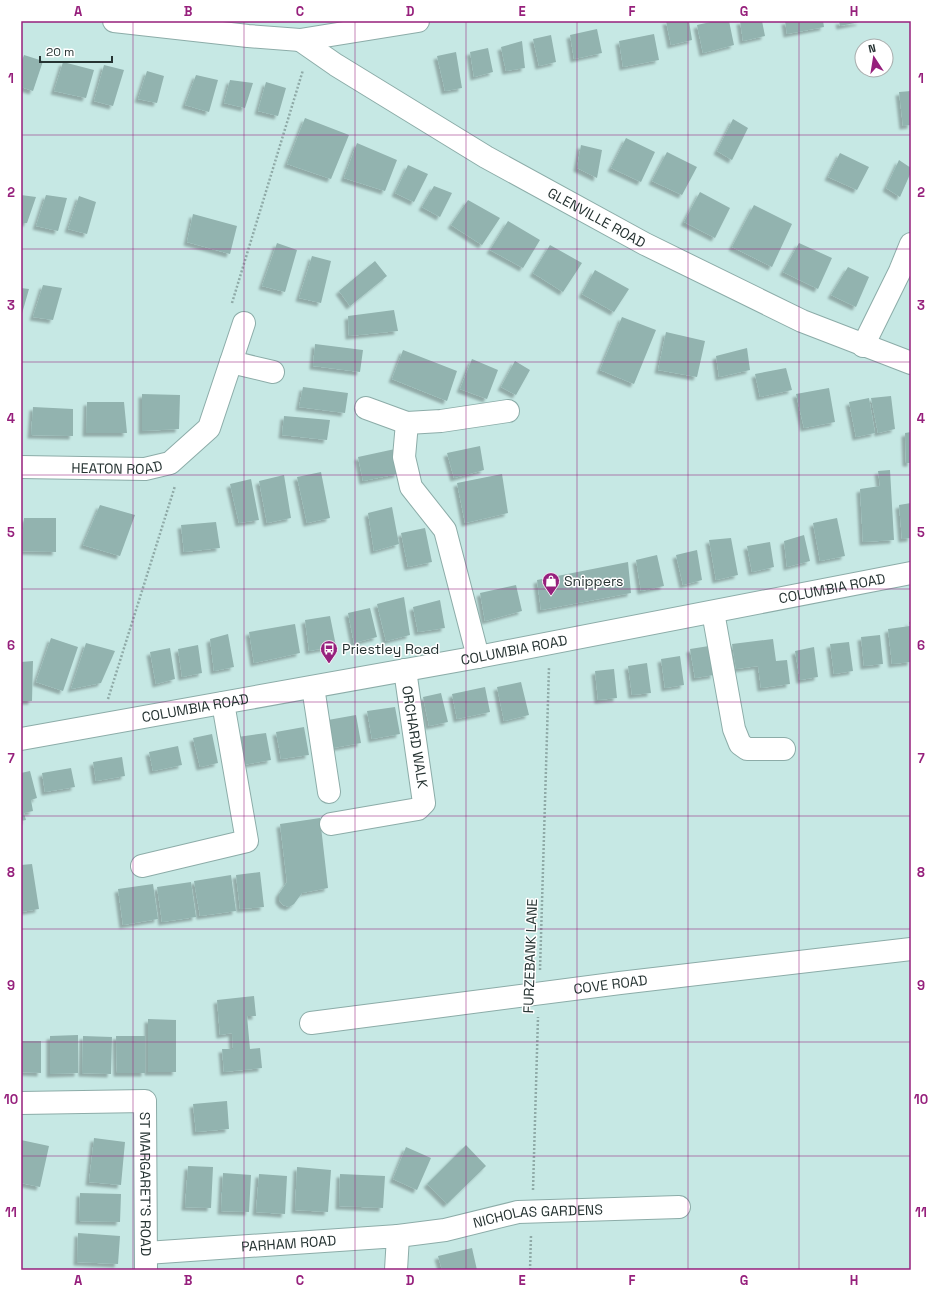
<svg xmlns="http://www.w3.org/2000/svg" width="932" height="1291" font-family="'Space Grotesk',sans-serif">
  <defs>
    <filter id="shadow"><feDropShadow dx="-3.5" dy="3.5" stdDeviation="1" flood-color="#0004"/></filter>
  </defs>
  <rect width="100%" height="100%" fill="#c6e8e4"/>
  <!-- building -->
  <path fill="#92b3af" filter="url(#shadow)" d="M666,21H689L692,40L671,45Z
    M715,21H729L734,45L703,53L697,25Z
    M740,21H762L765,36L743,41Z
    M785,21H823L824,27L787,34Z
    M839,21H860V22L840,26Z
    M597,29L602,53L574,59L570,35Z
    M654,34L659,60L623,67L619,41Z
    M551,35L556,62L539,66L533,39Z
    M522,41L525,68L506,71L501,47Z
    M488,48L493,72L474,77L470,52Z
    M456,52L462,88L445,91L437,56Z
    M24,55L43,61L33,91L21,87V63Z
    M63,62L94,70L86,98L54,91Z
    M104,65L124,70L113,106L94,101Z
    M147,71L164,76L157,103L138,99Z
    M196,75L218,80L209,112L185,105Z
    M230,80L253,83L245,108L224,103Z
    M266,82L286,88L278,116L258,111Z
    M911,91V125L903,126L899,92Z
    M305,118L349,135L331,179L287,164Z
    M733,119L748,128L732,160L717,151Z
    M626,138L655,152L641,182L611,168Z
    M357,143L397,160L385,191L344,178Z
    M581,145L602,150L597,178L577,168Z
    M667,152L697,167L682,195L652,181Z
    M840,153L869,167L857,190L828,177Z
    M899,160L911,168V172L900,197L886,188Z
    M408,165L428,174L414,202L395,193Z
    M434,186L452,193L440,217L422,207Z
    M700,192L730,208L715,238L684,222Z
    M21,195L36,197L27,223H21Z
    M46,195L67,198L58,231L36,226Z
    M79,196L96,202L87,234L68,229Z
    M468,200L500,218L482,245L451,225Z
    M754,205L792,224L772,267L732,247Z
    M193,214L237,226L230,254L187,242Z
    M508,221L540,240L523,268L490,250Z
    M277,243L297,250L285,292L262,286Z
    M799,243L832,258L818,289L783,272Z
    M550,245L582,263L563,292L533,273Z
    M312,256L331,261L321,303L299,298Z
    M375,261L387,276L350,306L339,291Z
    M848,267L869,277L856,307L831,295Z
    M595,270L629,289L614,312L582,294Z
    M43,285L62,288L53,320L33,317Z
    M21,288L29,289L21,317Z
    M394,310L398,331L349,336L348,316Z
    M622,317L656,330L634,384L600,370Z
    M666,332L705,341L697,377L658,370Z
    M315,344L363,350L360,372L313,366Z
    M747,348L750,370L719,377L716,356Z
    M403,350L457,371L447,401L392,379Z
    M472,359L498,370L487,399L460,389Z
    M515,361L530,370L516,395L501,387Z
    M786,368L792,390L760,397L755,374Z
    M303,387L348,393L345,413L299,407Z
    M829,388L835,422L804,428L796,394Z
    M142,394L180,395L179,429L142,431Z
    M891,396L895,429L878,433L871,398Z
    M869,398L875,433L856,437L849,402Z
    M87,402H124L127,433H86Z
    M33,407L73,409V436L31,435Z
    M284,416L330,420L327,440L282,435Z
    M911,432V463H906L905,433Z
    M480,446L484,470L454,478L447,453Z
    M395,449L398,474L363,481L358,457Z
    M890,470L894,540L863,542L860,489L880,486L878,471Z
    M321,472L330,518L307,523L297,477Z
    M502,474L508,513L465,523L457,483Z
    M284,475L291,518L267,523L259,481Z
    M251,479L259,520L239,523L230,484Z
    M911,503V538L902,539L899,505Z
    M100,505L135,515L120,556L83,545Z
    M392,507L399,544L374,551L368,513Z
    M24,518H56V552L21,551Z
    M837,518L845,556L820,561L813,523Z
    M216,522L220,548L184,552L181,525Z
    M425,528L432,562L408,567L401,533Z
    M804,535L810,561L787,567L784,541Z
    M731,538L738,575L716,580L709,540Z
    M770,542L774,567L752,572L747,546Z
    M697,550L702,580L683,585L676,555Z
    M657,555L664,586L641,591L636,560Z
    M628,562L631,593L541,610L537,580Z
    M516,585L522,611L485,621L480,593Z
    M404,597L410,635L386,641L377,604Z
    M440,600L445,628L418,632L413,607Z
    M370,608L377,637L354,643L348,613Z
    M330,616L336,646L309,651L305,620Z
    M909,622H911V662L892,664L888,629L910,626Z
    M295,624L300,653L254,663L249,632Z
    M228,634L234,667L214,671L210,639Z
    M880,635L883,664L864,666L861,637Z
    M51,638L78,647L63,691L36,682Z
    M773,639L776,661L787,660L790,684L761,688L758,666L736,669L732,644Z
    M849,642L853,671L834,674L830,644Z
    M86,643L115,651L101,683L71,689Z
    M198,645L202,673L182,677L178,649Z
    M709,646L714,675L695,678L690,649Z
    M814,647L818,677L800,680L795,651Z
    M170,648L175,679L156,684L150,652Z
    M680,656L684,685L665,688L661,659Z
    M33,661L32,701H21V662Z
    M647,663L651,693L632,695L628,666Z
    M614,669L617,698L598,700L595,671Z
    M521,682L529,715L504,721L497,687Z
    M485,687L490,712L457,719L452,694Z
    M441,693L448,722L429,726L423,697Z
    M395,707L400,734L372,739L367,711Z
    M356,715L361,743L333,748L328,720Z
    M304,727L309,755L281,759L276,732Z
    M266,733L271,760L243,765L238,737Z
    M212,734L218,763L200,767L193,738Z
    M178,746L182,765L153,771L149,752Z
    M122,757L125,776L96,781L93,762Z
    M71,768L75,787L45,792L42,773Z
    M30,771L37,798L31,800L33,811L24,813L26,820L21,821V773Z
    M320,818L328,888L302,893L294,904L289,907L283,905L279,900V894L287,882L280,824Z
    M32,864L39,909L21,912V865Z
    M260,872L264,907L240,909L236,875Z
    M231,875L236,911L200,916L194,881Z
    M191,882L196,917L162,922L157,887Z
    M153,884L158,919L123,925L118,889Z
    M254,996L256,1016H247L250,1049L260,1048L262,1068L224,1072L222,1049H233L232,1033L220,1035L217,1000Z
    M148,1019L176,1020V1072H148Z
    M78,1035V1073L50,1074V1036Z
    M83,1036L112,1037L111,1074L82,1073Z
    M116,1036H145V1073H117Z
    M21,1041H41V1073L21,1072Z
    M227,1101L229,1129L196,1132L193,1104Z
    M94,1138L125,1142L121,1185L89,1182Z
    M21,1140L49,1146L40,1187L21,1183Z
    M466,1145L486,1166L447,1204L427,1184Z
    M406,1147L431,1158L417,1190L393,1179Z
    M188,1166L213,1167L211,1208L185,1207Z
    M297,1167L331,1170L328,1212L295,1210Z
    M223,1173L251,1175L249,1212L221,1211Z
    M259,1174L287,1176L285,1214L256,1212Z
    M340,1174L385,1176L383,1208L339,1206Z
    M80,1193L121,1194L120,1222L79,1221Z
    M78,1233L120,1236L118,1264L77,1262Z
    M472,1248L477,1270H442L438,1256Z"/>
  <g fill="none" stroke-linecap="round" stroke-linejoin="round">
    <!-- minor casing -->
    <g stroke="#8caca8" stroke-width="24">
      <g id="minor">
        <path d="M114,21L248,36L300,40L418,21"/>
        <path id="s1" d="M300,40L336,65L486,157L645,244L802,321L911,363"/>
        <path d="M863,346L900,271L911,244"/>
        <path d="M231,362L273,372"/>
        <path d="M366,408L407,423"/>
        <path id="s2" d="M21,467L145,469L170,463L209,428L244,323"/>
        <path d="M713,612L734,729L740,744L747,749H784"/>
        <path d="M478,657L445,530L411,487L404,457L407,423L441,421L508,411"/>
        <path d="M313,687L329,792"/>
        <path id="s3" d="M21,739L478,657L911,573"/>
        <path d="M331,824L418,809L424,803L405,670"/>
        <path d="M142,866L247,841L223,703"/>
        <path id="s4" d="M311,1023L620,983L911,949"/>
        <path id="s5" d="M21,1103L145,1101L146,1270"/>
        <path id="s6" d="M398,1236L445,1230L518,1212L679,1207"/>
        <path id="s7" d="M146,1253L398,1236L396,1270"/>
      </g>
    </g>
    <!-- path -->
    <path stroke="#8faaa7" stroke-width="2.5" stroke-dasharray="2 2" stroke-linecap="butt" d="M232,303L303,70
      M108,699L175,486
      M540,970L549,667
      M533,1190L538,1017
      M530,1270L531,1235"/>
    <!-- minor -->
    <use href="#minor" stroke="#fff" stroke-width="22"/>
  </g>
  <!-- grid -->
  <path fill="none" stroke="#96207c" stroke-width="1" stroke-opacity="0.55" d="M133,21V1270M244,21V1270M355,21V1270M466,21V1270M577,21V1270M688,21V1270M799,21V1270M21,135H911M21,249H911M21,362H911M21,475H911M21,589H911M21,702H911M21,816H911M21,929H911M21,1042H911M21,1156H911"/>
  <!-- icons -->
  <defs>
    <g id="shop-pin" transform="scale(0.9)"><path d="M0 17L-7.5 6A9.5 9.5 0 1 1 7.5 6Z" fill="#96207c" stroke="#fff"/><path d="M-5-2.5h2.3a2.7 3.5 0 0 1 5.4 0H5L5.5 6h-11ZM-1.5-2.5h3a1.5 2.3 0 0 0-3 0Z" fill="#fff"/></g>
    <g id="bus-pin" transform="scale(0.9)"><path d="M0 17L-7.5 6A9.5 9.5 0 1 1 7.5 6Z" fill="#96207c" stroke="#fff"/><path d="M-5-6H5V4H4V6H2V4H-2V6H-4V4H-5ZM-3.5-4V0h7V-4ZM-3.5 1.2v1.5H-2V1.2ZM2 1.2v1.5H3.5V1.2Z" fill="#fff"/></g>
  </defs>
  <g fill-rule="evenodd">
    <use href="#shop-pin" x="551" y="581"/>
    <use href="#bus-pin" x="329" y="649"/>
  </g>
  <g text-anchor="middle" stroke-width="3" stroke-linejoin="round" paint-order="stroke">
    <!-- street labels -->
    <g font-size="14" fill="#263332" stroke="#fff">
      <text dy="5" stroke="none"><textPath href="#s1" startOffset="346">GLENVILLE ROAD</textPath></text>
      <text dy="5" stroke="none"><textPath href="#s2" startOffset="96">HEATON ROAD</textPath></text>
      <text dy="5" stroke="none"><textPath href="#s3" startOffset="825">COLUMBIA ROAD</textPath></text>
      <text dy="5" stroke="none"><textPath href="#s3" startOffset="501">COLUMBIA ROAD</textPath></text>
      <text dy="5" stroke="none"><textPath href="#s3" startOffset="177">COLUMBIA ROAD</textPath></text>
      <text transform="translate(415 737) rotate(81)" y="5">ORCHARD WALK</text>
      <text transform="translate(530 956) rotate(-88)" y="5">FURZEBANK LANE</text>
      <text dy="5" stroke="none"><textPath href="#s4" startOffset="302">COVE ROAD</textPath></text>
      <text dy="5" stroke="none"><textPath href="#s5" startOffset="207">ST MARGARET'S ROAD</textPath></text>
      <text dy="5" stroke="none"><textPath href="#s6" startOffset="142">NICHOLAS GARDENS</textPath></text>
      <text dy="5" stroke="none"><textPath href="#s7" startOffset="143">PARHAM ROAD</textPath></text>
    </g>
    <!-- poi labels -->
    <g font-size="14" fill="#263332" stroke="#fff" text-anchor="start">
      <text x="564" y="586">Snippers</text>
      <text x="342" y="654">Priestley Road</text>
    </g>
  </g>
  <!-- border -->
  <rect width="932" height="1291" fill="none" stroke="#ffffff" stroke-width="44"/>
  <!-- north arrow -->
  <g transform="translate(874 58) rotate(348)"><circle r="19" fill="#ffffff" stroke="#a8adad"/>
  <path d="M0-3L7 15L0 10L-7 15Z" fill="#96207c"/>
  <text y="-6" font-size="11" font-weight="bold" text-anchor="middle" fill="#263332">N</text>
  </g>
  <!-- scale -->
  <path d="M40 56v6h72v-6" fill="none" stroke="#263332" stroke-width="2"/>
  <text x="46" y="56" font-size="12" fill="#263332" stroke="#ffffff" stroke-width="3" paint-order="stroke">20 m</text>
  <rect x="22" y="22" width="888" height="1247" fill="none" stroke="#96207c" stroke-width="1.5"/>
  <g font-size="13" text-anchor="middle" font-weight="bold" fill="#96207c">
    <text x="78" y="16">A</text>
    <text x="188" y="16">B</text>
    <text x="300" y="16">C</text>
    <text x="410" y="16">D</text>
    <text x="522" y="16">E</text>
    <text x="632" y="16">F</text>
    <text x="744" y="16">G</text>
    <text x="854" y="16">H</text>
    <text x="11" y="83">1</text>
    <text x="921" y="83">1</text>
    <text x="11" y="197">2</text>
    <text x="921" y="197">2</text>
    <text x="11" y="310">3</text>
    <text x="921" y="310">3</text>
    <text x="11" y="423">4</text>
    <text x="921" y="423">4</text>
    <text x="11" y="537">5</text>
    <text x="921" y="537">5</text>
    <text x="11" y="650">6</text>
    <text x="921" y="650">6</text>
    <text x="11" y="763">7</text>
    <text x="921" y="763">7</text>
    <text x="11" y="877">8</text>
    <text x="921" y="877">8</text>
    <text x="11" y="990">9</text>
    <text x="921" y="990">9</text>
    <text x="11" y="1104">10</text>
    <text x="921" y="1104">10</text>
    <text x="11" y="1217">11</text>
    <text x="921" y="1217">11</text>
    <text x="78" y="1285">A</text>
    <text x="188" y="1285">B</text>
    <text x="300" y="1285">C</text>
    <text x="410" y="1285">D</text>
    <text x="522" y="1285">E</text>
    <text x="632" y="1285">F</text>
    <text x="744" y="1285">G</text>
    <text x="854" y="1285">H</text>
  </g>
</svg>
